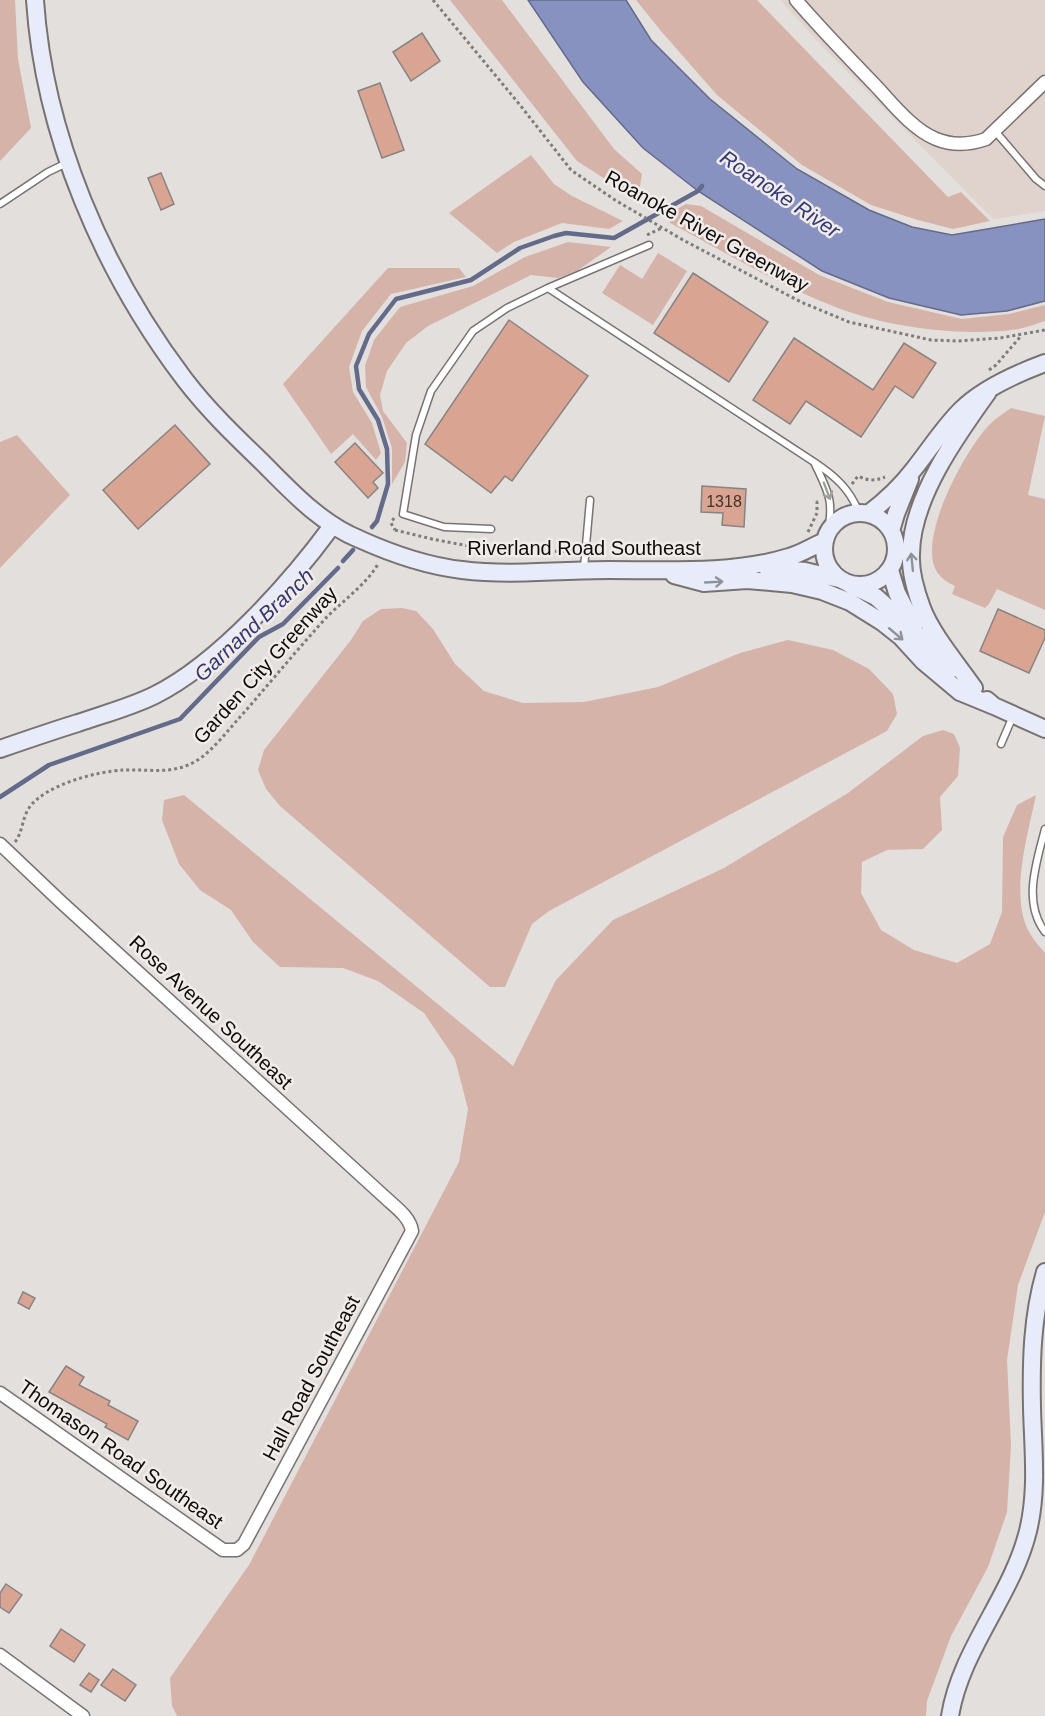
<svg xmlns="http://www.w3.org/2000/svg" width="1045" height="1716" font-family="Helvetica,sans-serif">
  <rect width="100%" height="100%" fill="#e3dfdd"/>
  <!-- built -->
  <path fill="#e0d3ce" d="M780,0H1045V211L993,219L825,49Z"/>
  <!-- green -->
  <path fill="#d5b3a8" d="M0,0H15L18,59L31,128L0,161Z
    M450,0H502L614,149L642,174L639,192L630,195L577,161Z
    M636,0H757L948,197L961,192L990,221L953,229L918,220L871,205L802,165L717,95L661,31Z
    M531,155L554,184L572,196L623,221L609,229L562,223L514,242L497,253L449,213Z
    M686,204L701,206L819,275L888,302L962,319L1009,314L1045,305V321C1036,324 1027,327 1019,329C963,337 890,328 838,308C780,286 725,252 670,223V213Z
    M568,242L611,247L577,271L558,278L531,275L428,326L406,343L387,371L380,395L383,411L407,443L405,462L392,484V448L382,417L366,387L365,366L374,340L400,307L473,286L525,257Z
    M658,253L687,271L653,325L602,293L620,265L642,279Z
    M388,268H459L466,277L391,294L362,331L349,367L353,392L372,423L381,453L376,460L353,434L331,454L283,384Z
    M1011,408L1045,416L1028,495L1045,499V610L997,589L989,604L985,608L952,594L955,586C948,583 941,578 937,572C916,539 966,449 989,425C996,418 1004,413 1011,408Z
    M17,435L70,495L0,568V442Z
    M402,608L416,611L433,629L455,664L484,691L523,703L584,702L658,687L740,653L788,640L833,650L869,669L893,694L897,714L887,731L549,911L532,924L505,987H490L280,806L266,789L258,770L264,750L351,640L363,621L381,609Z
    M943,730L954,734L960,748L958,776L940,797L942,830L923,849L887,850L862,862L861,893L881,930L914,950L957,963L990,944L1002,912L1003,837L1017,805L1036,795C1028,835 1010,892 1028,930C1032,938 1039,946 1045,953V1212L1018,1285L1007,1360L1011,1446L1007,1512L988,1567L951,1636L927,1701L926,1716H177L172,1706L170,1678L249,1565L459,1162L468,1109L455,1059L424,1013L378,981L343,968L280,967L253,942L231,910L200,890L179,864L162,820L164,800L184,795L513,1066L556,980L613,920L724,868L848,793L923,736Z"/>
  <!-- water -->
  <path fill="#8892c0" stroke="#636a8a" stroke-width="1.5" d="M528,0H626L651,40L710,99L797,169L869,210L912,227L952,235L1045,219V301L1007,311L961,315L889,298L822,271L698,191L643,148L583,82Z"/>
  <g fill="none" stroke-linecap="round" stroke-linejoin="round">
    <!-- stream -->
    <path stroke="#636a8a" stroke-width="4.5" d="M372,527L377,521L388,484L387,449L378,420L359,389L356,366L369,334L396,299L471,280L520,248L554,236L566,233L614,238L698,191L702,186
      M343,561L353,550
      M0,797L49,765L180,719L259,637L283,624L338,568"/>
  </g>
  <!-- building -->
  <path fill="#daa492" stroke="#888382" stroke-width="1.5" d="M422,33L440,61L411,81L393,52Z
    M380,83L404,150L382,158L358,91Z
    M161,173L174,204L161,210L148,178Z
    M693,273L768,322L729,382L654,333Z
    M509,320L588,376L512,481L505,476L491,493L425,444Z
    M794,338L873,390L904,343L936,363L913,398L895,386L861,437L806,401L790,424L753,400Z
    M175,425L210,464L138,529L103,490Z
    M355,443L383,473L373,482L378,488L368,498L335,462Z
    M702,486L746,489L744,527L722,525L723,513L701,512Z
    M998,609L1045,630V638L1029,673L980,651Z
    M23,1292L35,1298L29,1309L18,1303Z
    M66,1366L84,1377L79,1385L110,1401L108,1405L138,1421L128,1440L105,1427L107,1424L49,1392Z
    M6,1584L22,1595L9,1613L0,1607V1593Z
    M61,1629L85,1645L74,1662L50,1646Z
    M113,1669L136,1685L125,1701L101,1685Z
    M89,1673L99,1680L91,1692L80,1685Z"/>
  <g fill="none" stroke-linecap="round" stroke-linejoin="round">
    <!-- lane casing -->
    <g stroke="#787372" stroke-width="9">
      <path id="lane" d="M995,131L1036,179L1045,186
        M0,204L48,172L69,162
        M548,288L649,245
        M491,529L444,527L403,514L416,435L431,391L473,331L507,308L548,288L814,462
        M828,532C834,499 828,492 814,462C835,476 850,489 859,513
        M584,568L590,500
        M1001,744L1013,716
        M1045,829C1037,861 1022,902 1045,932"/>
    </g>
    <!-- street casing -->
    <g stroke="#787372" stroke-width="15">
      <path id="street" d="M796,0C821,29 848,57 875,85C892,103 912,129 936,139C953,146 969,145 986,139L1045,82
        M0,844L61,902L388,1200C398,1209 410,1218 412,1231L244,1544L237,1550H223L0,1393
        M0,1655L83,1716"/>
    </g>
    <!-- secondary casing -->
    <g stroke="#787372" stroke-width="20">
      <path id="secondary" d="M35,0C44,135 103,272 185,380C208,410 235,436 262,462C291,491 320,523 359,539C390,553 427,566 462,570C510,576 560,570 609,570C666,570 734,574 789,557C801,554 813,546 825,541
        M824 549a36 36 0 1 1 72 0a36 36 0 1 1-72 0Z
        M868,514C885,501 901,486 914,469C930,449 943,428 961,410C981,390 1018,373 1045,363
        M891,531L896,514L910,479
        M767,568L805,571L839,579
        M890,570L897,593L914,626
        M674,575L704,583L747,580L792,584L822,591L850,602L882,622L901,637L923,661L960,692L994,706
        M849,584L876,597L918,635L952,669
        M974,688C958,665 931,633 922,608C916,592 910,571 911,554C911,499 957,435 988,392
        M987,700L994,706L1045,729
        M0,749C26,740 52,731 78,723C104,714 131,707 155,695C219,663 290,583 332,526
        M950,1716C961,1649 1012,1596 1028,1531C1038,1490 1033,1449 1032,1408C1031,1361 1032,1317 1045,1272"/>
    </g>
    <!-- path -->
    <path stroke="#7f7c7b" stroke-width="3" stroke-dasharray="3 3" stroke-linecap="butt" d="M433,0L520,105L571,170L615,200L683,240L801,302L849,322L931,340L957,341L1000,338L1045,330
      M647,235L662,228
      M989,370L996,365L1021,336
      M852,484L858,476C868,481 875,481 885,477
      M394,518L391,523L395,530
      M395,530L432,539L484,549L576,552
      M808,532L817,513V502H820
      M15,842C23,832 22,818 29,808C44,785 98,771 124,770C149,769 173,775 196,761C213,751 227,731 241,716C269,684 296,651 325,619C342,601 366,585 378,564"/>
    <!-- lane -->
    <use href="#lane" stroke="#fff" stroke-width="6"/>
    <!-- street -->
    <use href="#street" stroke="#fff" stroke-width="12"/>
    <!-- secondary -->
    <use href="#secondary" stroke="#e8ebf9" stroke-width="16"/>
  </g>
  <!-- one-way arrows -->
  <defs><path id="oneway-shaft" d="M-6 0H5M1.5-3L5.5 0L1.5 3" fill="none" stroke-width="1.6" stroke-linecap="round" stroke-linejoin="round" transform="scale(1.5)"/></defs>
  <use stroke="#9e9e9d" href="#oneway-shaft" transform="translate(827 491) rotate(69)"/>
  <g stroke="#90929a">
    <use href="#oneway-shaft" transform="translate(912 562) rotate(-96)"/>
    <use href="#oneway-shaft" transform="translate(714 582) rotate(-3)"/>
    <use href="#oneway-shaft" transform="translate(896 634) rotate(40)"/>
  </g>
  <g text-anchor="middle" stroke-width="5" stroke-linejoin="round" paint-order="stroke">
    <!-- number labels -->
    <g font-size="16" fill="#40322d">
      <text x="724" y="507">1318</text>
    </g>
    <!-- street labels -->
    <g font-size="20" fill="#0d0c0b" stroke="#f1ecea">
      <text transform="translate(707 231) rotate(29)" y="7">Roanoke River Greenway</text>
      <text x="584" y="555">Riverland Road Southeast</text>
      <text transform="translate(265 665) rotate(-48)" y="7">Garden City Greenway</text>
      <text transform="translate(211 1012) rotate(43)" y="7">Rose Avenue Southeast</text>
      <text transform="translate(311 1378) rotate(-62)" y="7">Hall Road Southeast</text>
      <text transform="translate(121 1454) rotate(35)" y="7">Thomason Road Southeast</text>
    </g>
    <!-- water labels -->
    <g font-size="21" font-style="italic" fill="#313873" stroke="#f1ecea">
      <text transform="translate(780 194) rotate(34)" y="7">Roanoke River</text>
      <text transform="translate(254 625) rotate(-43)" y="7">Garnand Branch</text>
    </g>
  </g>
</svg>
